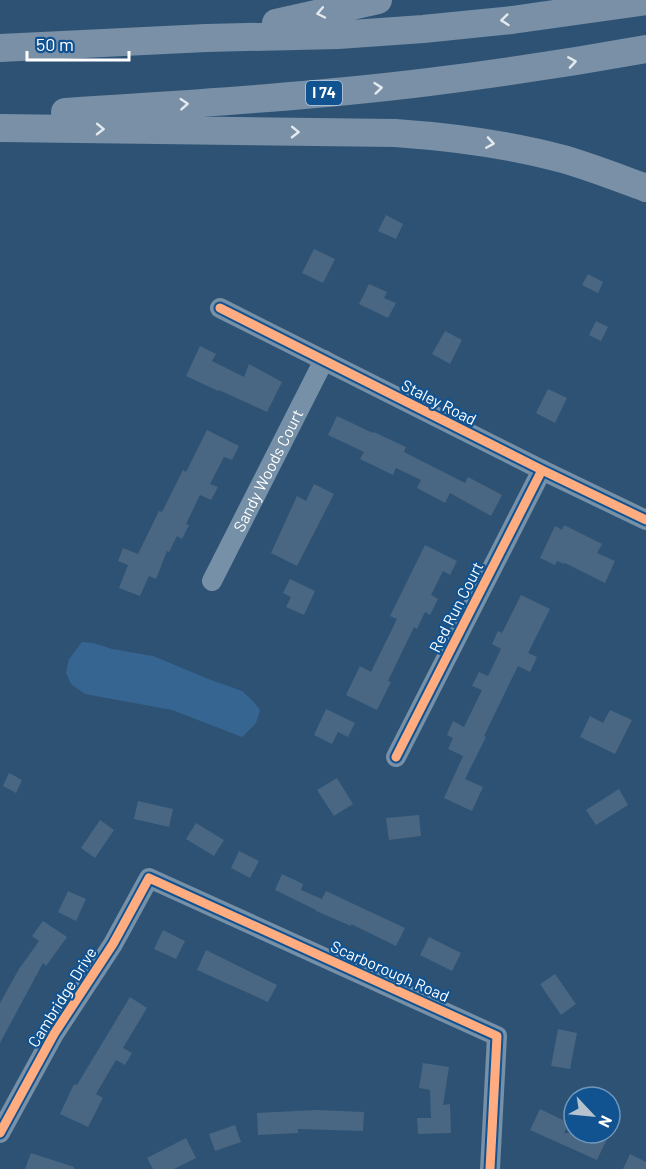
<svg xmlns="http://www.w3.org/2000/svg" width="646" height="1169" font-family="Barlow,sans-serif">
  <rect width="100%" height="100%" fill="#2e5274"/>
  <!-- water -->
  <path fill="#366591" d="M82,642L93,643L112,649L153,656L211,680L242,691L253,701L260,710L256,723L242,737L172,710L85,694L71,684L66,673L69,659Z"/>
  <!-- building -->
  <path fill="#496782" d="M386,215L403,224L396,239L378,231Z
    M314,249L335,259L323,283L302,273Z
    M588,274L603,282L598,293L582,285Z
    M369,284L387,292L384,298L396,303L388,318L359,304Z
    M596,321L608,327L601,341L589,335Z
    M445,331L462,340L450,364L432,354Z
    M200,346L216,354L212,361L244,377L249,364L282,382L267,412L219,390L218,391L186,376Z
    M548,389L567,398L555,423L536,413Z
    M337,416L373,433L374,432L406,447L404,452L465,483L468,477L502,495L491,516L450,493L445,503L417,488L421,480L396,468L393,475L360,459L364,452L328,435Z
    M207,430L239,446L232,460L224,457L210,484L218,487L211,500L200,495L186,524L189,525L182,539L177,536L169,552L167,551L156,579L149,576L140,596L119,588L128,565L118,561L123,548L138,554L159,511L162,512L183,470L186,472Z
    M314,484L334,494L297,566L271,553L297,496L306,501Z
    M564,525L602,544L597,553L615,561L605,583L565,563L564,564L557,561L555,565L540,558L555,526L562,530Z
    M425,545L457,561L450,575L443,571L431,595L438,599L430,615L425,612L417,629L414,627L388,681L391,682L377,710L346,695L360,666L371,672L397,619L390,616Z
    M290,579L315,591L304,615L286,607L291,597L283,593Z
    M521,595L550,609L528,653L537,657L530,672L518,666L484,736L486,737L465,779L483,787L472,811L444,798L463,756L448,749L453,738L447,735L453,721L464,727L482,690L472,686L479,672L488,676L501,649L492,644L498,631L502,633Z
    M326,709L355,723L348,737L338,732L332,744L314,735Z
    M610,710L632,720L615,754L580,737L590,716L603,723Z
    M9,773L22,780L16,793L3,786Z
    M337,778L353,804L334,816L317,790Z
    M619,789L628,805L596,825L586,810Z
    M138,801L173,809L169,827L134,819Z
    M419,815L421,836L389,840L386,818Z
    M100,820L114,830L95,858L81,848Z
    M196,823L224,840L214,856L186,839Z
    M239,851L259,861L250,878L231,868Z
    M282,874L303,884L301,890L322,899L326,891L405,928L396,946L351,924V926L316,911V910L275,890Z
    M68,891L86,899L76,921L58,912Z
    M43,921L67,937L46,966L43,963L0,1043V1003L19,969L39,941L32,936Z
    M163,930L185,941L176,959L154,949Z
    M429,937L461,953L452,971L420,955Z
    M206,950L277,985L268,1002L197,970Z
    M555,974L576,1004L561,1015L540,984Z
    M130,997L147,1008L123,1048L132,1053L125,1065L116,1060L96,1094L103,1098L88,1127L60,1114L74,1084L77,1085Z
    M558,1029L577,1033L570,1069L551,1066Z
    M423,1063L449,1067L443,1105L450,1104L451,1133L418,1134L417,1118H431L430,1090L419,1088Z
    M540,1109L569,1123L564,1133H590L606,1141L597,1160L530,1130Z
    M317,1110L364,1112L363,1131L298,1129V1133L258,1135L257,1113Z
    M235,1125L241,1142L215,1151L209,1134Z
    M186,1138L196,1158L174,1169H153L147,1158Z
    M31,1153L74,1167V1169H25Z
    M630,1154L646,1162V1169H623Z"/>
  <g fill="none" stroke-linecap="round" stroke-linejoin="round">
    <!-- minor -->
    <g stroke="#7690a7" stroke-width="20">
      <path d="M220,308L542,470L646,520"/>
      <path id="s1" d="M212,581L324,360"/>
      <path d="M396,757L542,470"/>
      <path d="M0,1133L54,1034L113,944L149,878L497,1036L490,1169"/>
    </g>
    <!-- highway -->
    <path stroke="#7990a7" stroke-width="28" d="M276,23L378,0
      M0,48L206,38L338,35L423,29L512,20L646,1
      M65,112C186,104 308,97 429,82C502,73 574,62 646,49
      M0,128L395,133C452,137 508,144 563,159C591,167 619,178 646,188"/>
    <!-- cycleway casing -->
    <g stroke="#115391" stroke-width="13">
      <path id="cycleway" d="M220,308L542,470L646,520
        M396,757L542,470
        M0,1133L54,1034L113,944L149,878L497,1036L490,1169"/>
    </g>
    <!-- cycleway -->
    <use href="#cycleway" stroke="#ffac80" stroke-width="9"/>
  </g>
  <!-- one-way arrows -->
  <defs><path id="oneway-chevron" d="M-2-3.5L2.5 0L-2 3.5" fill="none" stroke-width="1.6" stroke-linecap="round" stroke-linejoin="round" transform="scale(1.5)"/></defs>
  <g stroke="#e4e9ed">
    <use href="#oneway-chevron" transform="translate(321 13) rotate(168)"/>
    <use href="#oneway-chevron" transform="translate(505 20) rotate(174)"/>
    <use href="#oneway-chevron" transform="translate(572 62) rotate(-9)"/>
    <use href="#oneway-chevron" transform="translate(378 88) rotate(-6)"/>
    <use href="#oneway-chevron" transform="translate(184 104) rotate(-4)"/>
    <use href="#oneway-chevron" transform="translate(100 129) rotate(1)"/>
    <use href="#oneway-chevron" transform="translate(295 132) rotate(1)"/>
    <use href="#oneway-chevron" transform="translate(490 143) rotate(9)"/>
  </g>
  <g text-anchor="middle" stroke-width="4.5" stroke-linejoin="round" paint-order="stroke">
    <!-- shield labels -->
    <rect fill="#115391" stroke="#b8cbde" stroke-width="1.5" x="306" y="81" width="36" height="24" rx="4.5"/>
    <g font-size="15" font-weight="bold" fill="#fff">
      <text x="324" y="98">I 74</text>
    </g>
    <!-- street labels -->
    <g font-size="16" fill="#fff" stroke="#115391">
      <text transform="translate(439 402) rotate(27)" y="6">Staley Road</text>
      <text dy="6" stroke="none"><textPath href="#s1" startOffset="124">Sandy Woods Court</textPath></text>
      <text transform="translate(456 607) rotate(-63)" y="6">Red Run Court</text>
      <text transform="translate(390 971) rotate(24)" y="6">Scarborough Road</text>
      <text transform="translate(62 997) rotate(-58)" y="6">Cambridge Drive</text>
    </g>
  </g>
  <!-- north arrow -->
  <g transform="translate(592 1115) rotate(116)"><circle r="28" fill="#115391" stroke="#7098bd" stroke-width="1.5"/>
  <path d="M0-4.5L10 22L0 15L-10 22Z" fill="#b6c2ce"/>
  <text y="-9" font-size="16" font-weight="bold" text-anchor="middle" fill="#ffffff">N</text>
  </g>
  <!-- scale -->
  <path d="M27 51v9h102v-9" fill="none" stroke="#ffffff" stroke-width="3"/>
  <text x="36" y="51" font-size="18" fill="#ffffff" stroke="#115391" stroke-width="4.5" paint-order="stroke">50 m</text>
</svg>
